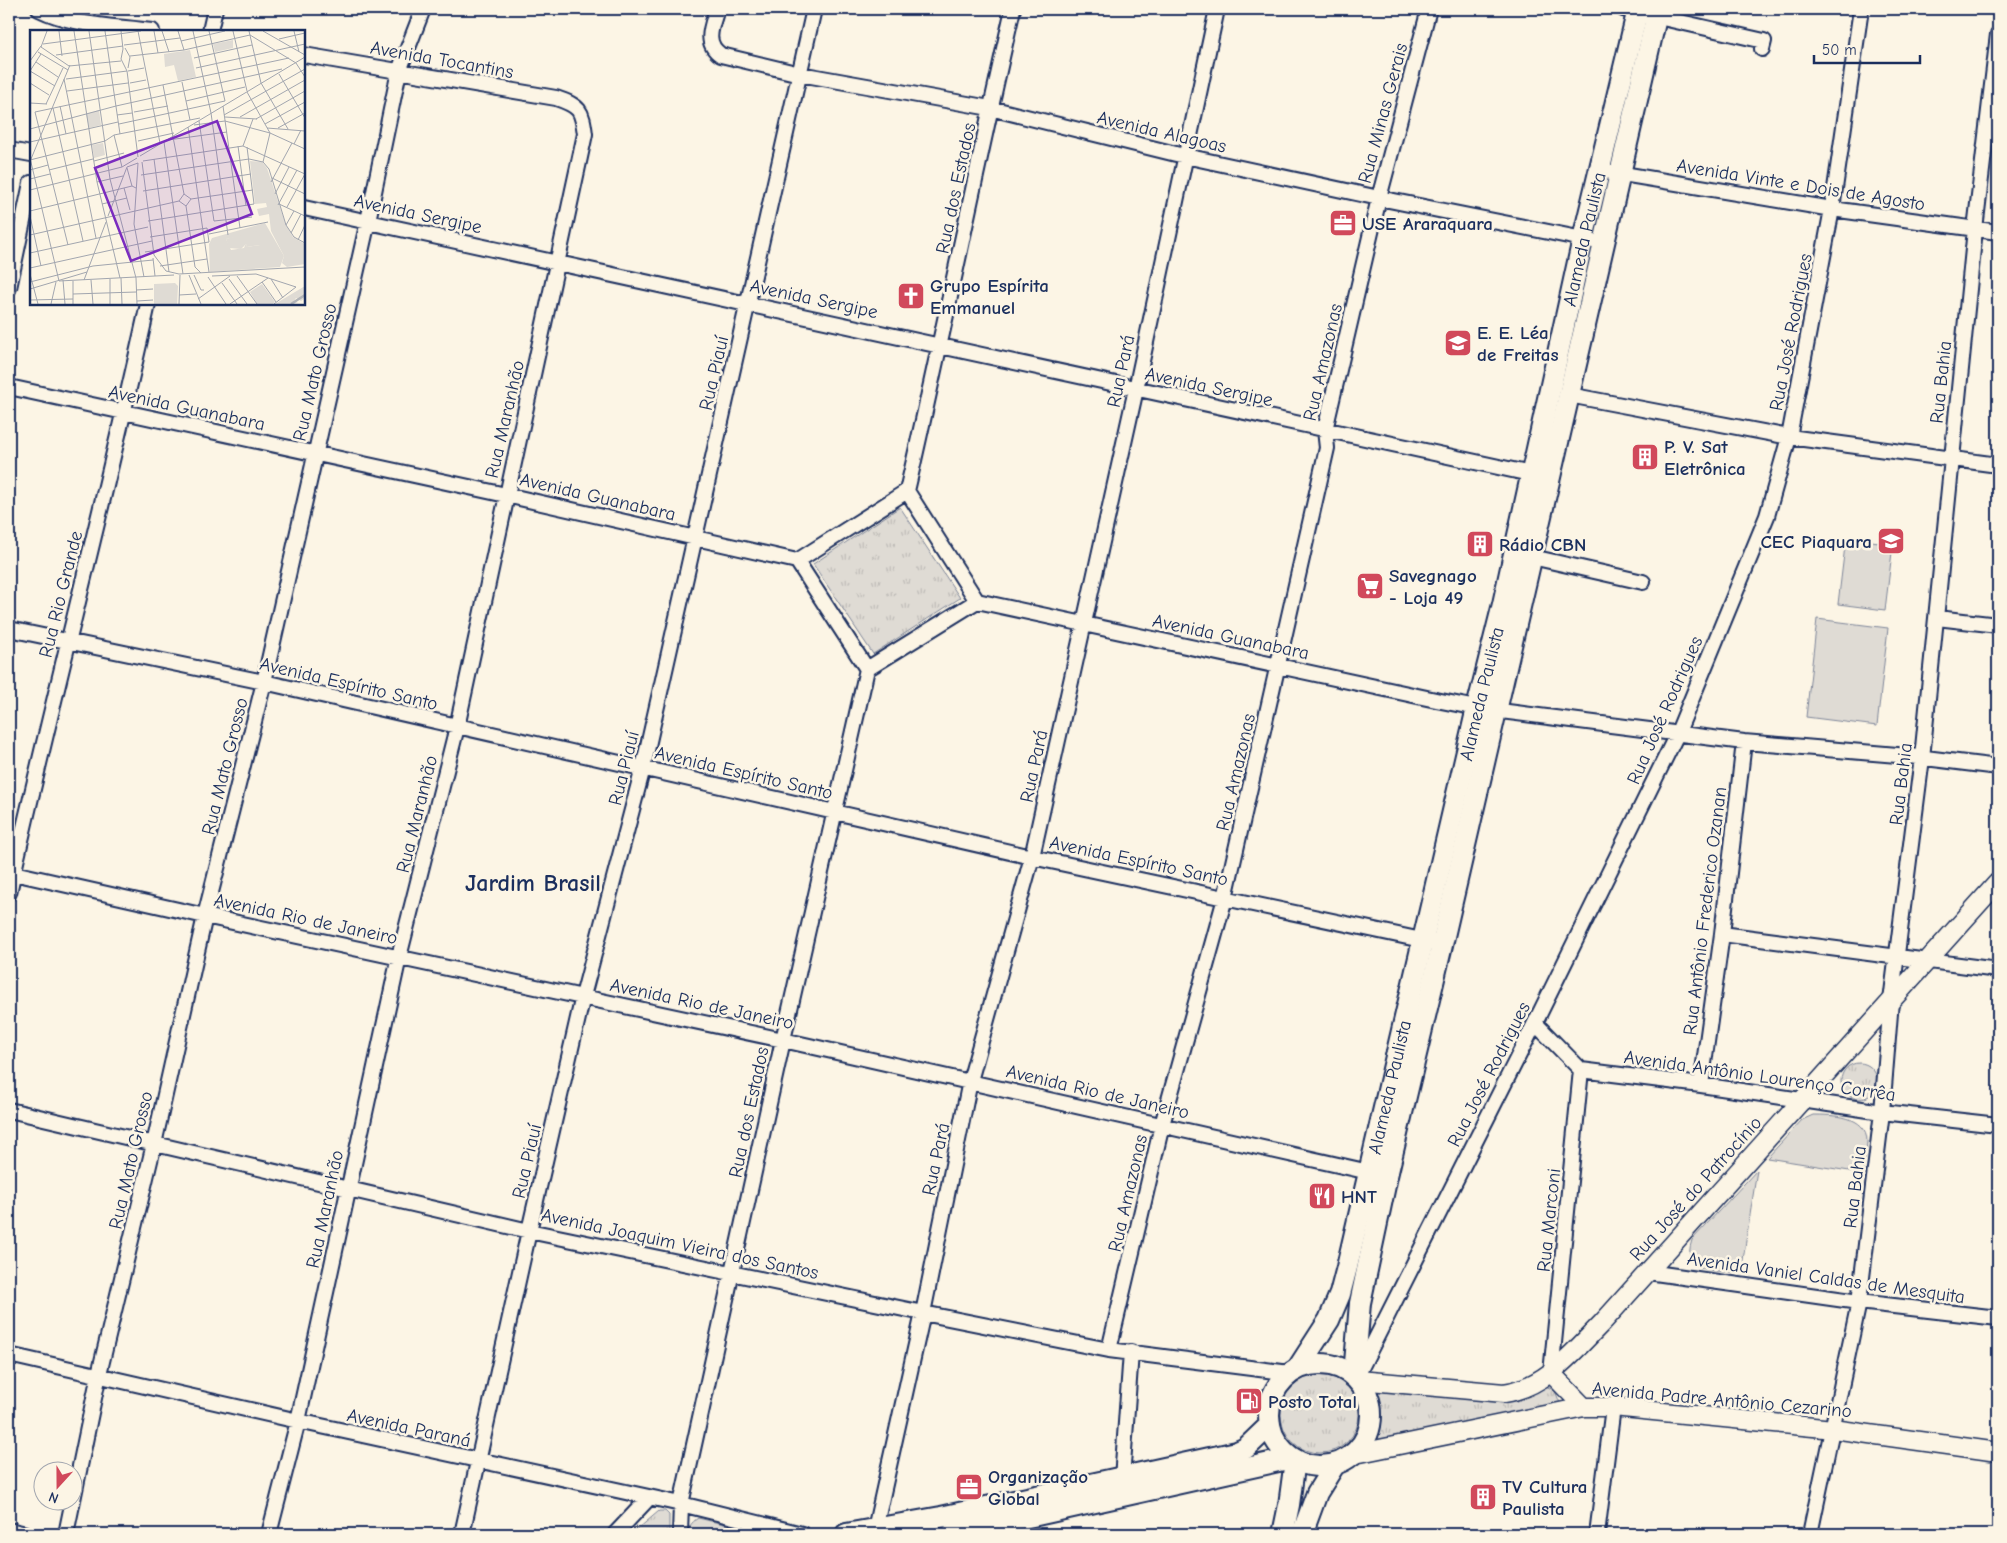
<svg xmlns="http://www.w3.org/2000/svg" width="2007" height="1543" font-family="'Comic Neue',sans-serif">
  <defs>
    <pattern id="grass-tufts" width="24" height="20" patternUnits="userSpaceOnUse" patternTransform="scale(1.25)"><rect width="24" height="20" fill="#dfdbd4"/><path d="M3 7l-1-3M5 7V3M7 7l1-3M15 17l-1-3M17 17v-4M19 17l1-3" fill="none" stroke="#bfbcb8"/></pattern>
  </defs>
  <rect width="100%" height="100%" fill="#fcf5e5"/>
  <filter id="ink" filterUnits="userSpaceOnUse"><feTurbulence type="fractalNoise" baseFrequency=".02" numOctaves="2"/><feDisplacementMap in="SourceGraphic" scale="10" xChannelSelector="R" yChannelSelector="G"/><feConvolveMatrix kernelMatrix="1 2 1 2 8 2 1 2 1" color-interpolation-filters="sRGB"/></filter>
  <g filter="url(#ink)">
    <!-- grass -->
    <path fill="url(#grass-tufts)" stroke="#7d8599" d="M900,507L960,598L873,654L813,564Z
      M1841 1081a18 18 0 1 1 36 0a18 18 0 1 1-36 0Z
      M1281 1414a39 39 0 1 1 78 0a39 39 0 1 1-78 0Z
      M1375,1386H1546L1555,1391L1560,1403L1377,1440C1384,1421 1384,1405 1375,1386Z
      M659,1511H665L669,1515V1534H632Z
      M698,1518L762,1533L767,1534H688C689,1526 691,1523 698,1518Z"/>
    <!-- garden -->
    <path fill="#dfdbd4" stroke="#7d8599" d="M1850,538L1893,544L1885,610L1838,604L1845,546Z
      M1817,619L1888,628L1877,726L1806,717Z
      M1813,1115C1832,1115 1867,1115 1867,1141C1867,1152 1864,1163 1862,1173L1767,1158L1802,1120Z
      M1757,1170L1741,1273C1718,1270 1680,1275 1692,1240Z"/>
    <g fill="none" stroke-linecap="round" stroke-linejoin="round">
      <!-- minor casing -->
      <g stroke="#1b2f5e" stroke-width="18">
        <path id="minor" d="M39,9C73,26 115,26 152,31
          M717,9C712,26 703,43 721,55L800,74L990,108L1176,154L1379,198L1603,243
          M1623,9L1764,41L1762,49
          M210,31L215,9
          M9,150L31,154
          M1611,172L1832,209L1998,232
          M304,208L1540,476
          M9,288L31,183
          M9,387L506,495L797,561L867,669
          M1569,395L1789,437L1998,465
          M907,491C944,331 976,169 1013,9
          M1532,557L1643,582
          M797,561L907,491L977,601
          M1937,618L1998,625
          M9,629L264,682L1032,857L1431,942
          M867,669L977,601L1436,700L1477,708L1744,742L1909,756L1998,767
          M9,872L205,916L783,1040L1378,1174
          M9,893C53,696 105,501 148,304
          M1722,934L1998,970
          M1535,1023L1581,1070L1701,1085L1882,1112L1998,1125
          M1701,1085L1722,934L1744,742
          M9,1110L529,1231L923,1313L1109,1350L1290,1373
          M1648,1272L1859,1302L1998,1318
          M1109,1350L1162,1125L1225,898L1327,448L1325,430L1379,198L1429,9
          M9,1355L298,1421L681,1504L802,1534
          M1551,1373L1581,1070
          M1358,1374L1535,1023L1678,732L1767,516L1789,437L1832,209L1861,9
          M1122,1479L1131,1352
          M875,1529L923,1313L970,1081L1032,857L1136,389L1217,9
          M9,1530L26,1534
          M66,1534L99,1374L154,1144L205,916L264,682L368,221L399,71L423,9
          M269,1534L298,1421L399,957L457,727L585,134C582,110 580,106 556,98L304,55
          M462,1534L529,1231L583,996L643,768L814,9
          M615,1534L649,1498
          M680,1534L681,1504L783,1040L867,669
          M1597,1534L1613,1407
          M1810,1534L1859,1302L1882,1112L1891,1001L1922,758L1975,229L1998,34"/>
      </g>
      <!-- tertiary casing -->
      <g stroke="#1b2f5e" stroke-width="21">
        <path id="tertiary" d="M1551,1373L1584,1407
          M1359,1380L1504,1393C1546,1387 1573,1352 1602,1323L1998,882
          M1355,1454L1584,1407H1613L1833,1429L1998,1452"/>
      </g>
      <!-- secondary casing -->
      <g stroke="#1b2f5e" stroke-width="24">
        <g id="secondary">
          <circle cx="1320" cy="1415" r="51"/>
          <path id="s1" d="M1298,1368L1329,1320L1340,1294L1347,1267L1477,708L1503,604L1583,239L1638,9"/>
          <path d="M1354,1375L1360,1303L1387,1176L1442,945L1658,9"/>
          <path d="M846,1534L941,1517L1237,1452L1246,1448L1270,1425"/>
          <path d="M952,1534L1292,1458"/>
          <path d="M1283,1534L1289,1505L1295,1460"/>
          <path d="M1302,1534L1317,1493L1335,1464"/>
        </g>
      </g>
      <!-- minor -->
      <use href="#minor" stroke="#fcf5e5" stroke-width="14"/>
      <!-- tertiary -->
      <use href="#tertiary" stroke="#fcf5e5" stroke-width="18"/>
      <!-- secondary -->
      <use href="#secondary" stroke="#fcf5e5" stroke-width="20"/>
    </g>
  </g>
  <!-- icons -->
  <defs>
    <g id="office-square" transform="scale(1.4375)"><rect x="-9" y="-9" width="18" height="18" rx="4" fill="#d1495b" stroke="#fcf5e5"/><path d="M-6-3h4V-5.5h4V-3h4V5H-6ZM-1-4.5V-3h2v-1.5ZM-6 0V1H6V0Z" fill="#fff"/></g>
    <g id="church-square" transform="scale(1.4375)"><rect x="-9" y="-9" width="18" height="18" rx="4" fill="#d1495b" stroke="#fcf5e5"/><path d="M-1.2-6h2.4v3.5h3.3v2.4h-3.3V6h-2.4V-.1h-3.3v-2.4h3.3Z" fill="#fff"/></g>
    <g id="school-square" transform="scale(1.4375)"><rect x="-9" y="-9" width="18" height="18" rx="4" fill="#d1495b" stroke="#fcf5e5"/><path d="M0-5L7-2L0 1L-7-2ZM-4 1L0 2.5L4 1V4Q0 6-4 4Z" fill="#fff"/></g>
    <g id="building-square" transform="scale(1.4375)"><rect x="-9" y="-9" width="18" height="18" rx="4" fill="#d1495b" stroke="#fcf5e5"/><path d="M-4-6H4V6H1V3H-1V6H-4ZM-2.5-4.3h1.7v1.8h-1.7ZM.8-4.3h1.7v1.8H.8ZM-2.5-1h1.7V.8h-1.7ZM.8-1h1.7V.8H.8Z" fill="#fff"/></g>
    <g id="supermarket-square" transform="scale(1.4375)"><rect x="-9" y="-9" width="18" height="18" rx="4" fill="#d1495b" stroke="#fcf5e5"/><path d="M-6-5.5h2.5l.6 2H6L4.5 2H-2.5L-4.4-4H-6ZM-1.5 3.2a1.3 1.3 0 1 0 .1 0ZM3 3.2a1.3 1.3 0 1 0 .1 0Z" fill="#fff"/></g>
    <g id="restaurant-square" transform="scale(1.4375)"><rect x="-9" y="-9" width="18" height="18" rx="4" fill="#d1495b" stroke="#fcf5e5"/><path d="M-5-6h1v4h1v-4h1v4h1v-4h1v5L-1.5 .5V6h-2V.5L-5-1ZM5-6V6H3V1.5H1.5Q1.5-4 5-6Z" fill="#fff"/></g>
    <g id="fuel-square" transform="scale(1.4375)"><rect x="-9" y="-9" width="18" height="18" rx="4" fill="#d1495b" stroke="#fcf5e5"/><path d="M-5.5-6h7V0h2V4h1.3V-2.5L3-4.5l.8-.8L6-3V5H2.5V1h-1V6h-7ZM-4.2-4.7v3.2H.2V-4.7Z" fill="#fff"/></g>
  </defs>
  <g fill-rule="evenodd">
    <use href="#office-square" x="1343" y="223"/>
    <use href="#church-square" x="911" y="296"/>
    <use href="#school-square" x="1458" y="343"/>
    <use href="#building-square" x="1645" y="457"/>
    <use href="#school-square" x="1891" y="541"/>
    <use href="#building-square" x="1480" y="544"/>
    <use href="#supermarket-square" x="1370" y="586"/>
    <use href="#restaurant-square" x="1322" y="1196"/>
    <use href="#fuel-square" x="1249" y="1401"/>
    <use href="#office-square" x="969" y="1487"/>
    <use href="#building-square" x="1483" y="1497"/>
  </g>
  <g text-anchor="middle" stroke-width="5" stroke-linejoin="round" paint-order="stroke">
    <!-- street labels -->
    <g font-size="19" fill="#1b2f5e" stroke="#fcf5e5">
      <text transform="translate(442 59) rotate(10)" y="7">Avenida Tocantins</text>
      <text transform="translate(1382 113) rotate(-75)" y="7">Rua Minas Gerais</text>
      <text transform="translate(1162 131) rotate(13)" y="7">Avenida Alagoas</text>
      <text transform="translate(1801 184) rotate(9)" y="7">Avenida Vinte e Dois de Agosto</text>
      <text transform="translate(955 188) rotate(-78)" y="7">Rua dos Estados</text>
      <text transform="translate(418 213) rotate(12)" y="7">Avenida Sergipe</text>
      <text dy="7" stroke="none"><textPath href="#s1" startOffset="1168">Alameda Paulista</textPath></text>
      <text transform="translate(814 298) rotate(12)" y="7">Avenida Sergipe</text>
      <text transform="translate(1790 332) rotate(-79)" y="7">Rua José Rodrigues</text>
      <text transform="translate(1322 362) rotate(-77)" y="7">Rua Amazonas</text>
      <text transform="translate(1120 371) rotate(-78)" y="7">Rua Pará</text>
      <text transform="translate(314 372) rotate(-77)" y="7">Rua Mato Grosso</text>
      <text transform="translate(713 373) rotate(-77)" y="7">Rua Piauí</text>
      <text transform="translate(1940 382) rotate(-84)" y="7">Rua Bahia</text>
      <text transform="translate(1209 386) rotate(12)" y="7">Avenida Sergipe</text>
      <text transform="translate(187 407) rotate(12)" y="7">Avenida Guanabara</text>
      <text transform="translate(504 419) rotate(-77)" y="7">Rua Maranhão</text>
      <text transform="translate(598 496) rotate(13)" y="7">Avenida Guanabara</text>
      <text transform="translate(60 594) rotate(-76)" y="7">Rua Rio Grande</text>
      <text transform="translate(1231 636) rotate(12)" y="7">Avenida Guanabara</text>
      <text transform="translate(349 683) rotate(13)" y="7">Avenida Espírito Santo</text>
      <text dy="7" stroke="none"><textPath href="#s1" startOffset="702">Alameda Paulista</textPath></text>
      <text transform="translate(1664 710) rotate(-66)" y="7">Rua José Rodrigues</text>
      <text transform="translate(224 766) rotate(-76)" y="7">Rua Mato Grosso</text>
      <text transform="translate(1033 766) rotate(-78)" y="7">Rua Pará</text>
      <text transform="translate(623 768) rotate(-76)" y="7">Rua Piauí</text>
      <text transform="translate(744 772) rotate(13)" y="7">Avenida Espírito Santo</text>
      <text transform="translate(1235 772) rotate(-77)" y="7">Rua Amazonas</text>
      <text transform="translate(1900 784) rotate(-83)" y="7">Rua Bahia</text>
      <text transform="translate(416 814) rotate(-76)" y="7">Rua Maranhão</text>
      <text transform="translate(1139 860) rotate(12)" y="7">Avenida Espírito Santo</text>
      <text transform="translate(1704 911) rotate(-83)" y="7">Rua Antônio Frederico Ozanan</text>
      <text transform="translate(306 918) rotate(12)" y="7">Avenida Rio de Janeiro</text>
      <text transform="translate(702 1003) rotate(12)" y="7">Avenida Rio de Janeiro</text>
      <text transform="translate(1488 1074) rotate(-63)" y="7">Rua José Rodrigues</text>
      <text transform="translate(1760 1075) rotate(8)" y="7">Avenida Antônio Lourenço Corrêa</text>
      <text dy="7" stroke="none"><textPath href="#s1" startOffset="298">Alameda Paulista</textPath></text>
      <text transform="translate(1098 1091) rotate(13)" y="7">Avenida Rio de Janeiro</text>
      <text transform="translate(748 1112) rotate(-78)" y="7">Rua dos Estados</text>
      <text transform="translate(935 1159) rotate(-78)" y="7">Rua Pará</text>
      <text transform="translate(130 1160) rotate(-77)" y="7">Rua Mato Grosso</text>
      <text transform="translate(526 1161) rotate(-77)" y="7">Rua Piauí</text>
      <text transform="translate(1854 1187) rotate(-83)" y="7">Rua Bahia</text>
      <text transform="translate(1695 1188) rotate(-48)" y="7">Rua José do Patrocínio</text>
      <text transform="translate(1127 1193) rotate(-77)" y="7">Rua Amazonas</text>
      <text transform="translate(324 1209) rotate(-78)" y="7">Rua Maranhão</text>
      <text transform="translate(1548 1220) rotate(-84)" y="7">Rua Marconi</text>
      <text transform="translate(680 1243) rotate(12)" y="7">Avenida Joaquim Vieira dos Santos</text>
      <text transform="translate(1826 1277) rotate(8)" y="7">Avenida Vaniel Caldas de Mesquita</text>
      <text transform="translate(1722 1399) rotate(5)" y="7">Avenida Padre Antônio Cezarino</text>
      <text transform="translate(409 1427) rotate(12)" y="7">Avenida Paraná</text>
    </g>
    <!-- poi labels -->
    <g font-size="19" font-weight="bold" fill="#1b2f5e" stroke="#fcf5e5" text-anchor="start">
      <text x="1362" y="230">USE Araraquara</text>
      <text x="930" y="292">Grupo Espírita<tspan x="930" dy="22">Emmanuel</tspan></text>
      <text x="1477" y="339">E. E. Léa<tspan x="1477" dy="22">de Freitas</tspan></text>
      <text x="1664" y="453">P. V. Sat<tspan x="1664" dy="22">Eletrônica</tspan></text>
      <text x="1872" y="548" text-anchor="end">CEC Piaquara</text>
      <text x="1499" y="551">Rádio CBN</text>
      <text x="1389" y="582">Savegnago<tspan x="1389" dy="22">- Loja 49</tspan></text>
      <text x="1341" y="1203">HNT</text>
      <text x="1268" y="1408">Posto Total</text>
      <text x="988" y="1483">Organização<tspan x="988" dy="22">Global</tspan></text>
      <text x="1502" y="1493">TV Cultura<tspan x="1502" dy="22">Paulista</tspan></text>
    </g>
    <!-- district labels -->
    <g font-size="24" font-weight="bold" fill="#1b2f5e" stroke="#fcf5e5">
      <text x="533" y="891">Jardim Brasil</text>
    </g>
  </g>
  <!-- overview -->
  <g transform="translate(30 30)">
    <rect width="275" height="275" fill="#fcf5e5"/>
    <path d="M203,10V18L185,22L183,14ZM69,80L71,95L59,98L56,84ZM73,113L75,125L64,128L62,115ZM235,193L254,226L250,237L180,242L179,214L182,208ZM213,206L230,215L217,217L216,213L214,218L201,220L196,209ZM232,254L245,272L243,274H227L220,262ZM275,256V268L271,271L266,268L264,271L268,272L264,274H245Z" fill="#dfdbd4" fill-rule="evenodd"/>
    <path d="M220,131L232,132L237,138L256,195L263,207L275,214V234L257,237L252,233L254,226L241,201L239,184L229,186L227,179L237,177L236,173L225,174ZM226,201L232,209L230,215L217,217L216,214L211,219L199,218L196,209Z" fill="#dfdbd4"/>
    <path d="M160,20L166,47L148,51L144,35L135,37L134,24ZM145,253L148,256L147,274H124V254Z" fill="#dfdbd4"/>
    <path fill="none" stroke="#b2b4b8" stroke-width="2.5" d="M261,274L275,265"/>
    <path fill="none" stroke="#a2a6af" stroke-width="1" d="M17,1L11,17L39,36L91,31M29,1L32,26M44,1L67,152L90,248M59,1L80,149L106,248L107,274M75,1L90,104M91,1L93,19L91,29L97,41L108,127M108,1L130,113M124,1L128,23M132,1L139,22M148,1L154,20M163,1L181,83L198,205M179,1L195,71M203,1L217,61M219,1L231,53L258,99M233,1L275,25M264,1L269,22M249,9L275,3M151,11L195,1M13,14L111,1M94,15L150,8M95,18L100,27L98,38M8,22L38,40M26,25L93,16M100,26L154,20L220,5L266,33L275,47M164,28L222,15M0,31L11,16M6,32L28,47M166,38L275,14M0,41L25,56M0,41L11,24M98,41L114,38M249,44L275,88M34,49L66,208M36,49L97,41M152,52L160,90M0,53L19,65M100,53L116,50M133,55L154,164M37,61L98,53M217,62L240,103L233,132M156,71L215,57M0,73L17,74M16,74L33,38M30,76L36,104M193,76L210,198M23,78L53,211M5,82L259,28M5,82L38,215M104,82L138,76M87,85L102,83M194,85L275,39M195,87L227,89M210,87L275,50M226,89L275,61M169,91L184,191L222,187M89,94L195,71M235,94L275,72M164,95L195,91L240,103L275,119M158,97L179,242M237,98L275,101M248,98L275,83M0,99L86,76L252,39M84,105L92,137M138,110L197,102M108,111L144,103M0,112L88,92M134,112L153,244M264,114L271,100M208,116L216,176M213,116L223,89M110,126L275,27M0,128L29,251M1,129L40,35M124,129L139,242M0,130L75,111L84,105L170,88M64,131L94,123M113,131L213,116L275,144M112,132L124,225L136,241L149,244L275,237M108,133L104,194L114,247M97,138L102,156M0,140L18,135M19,140L63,129M111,145L219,129L233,132L239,139L256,195L264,207L275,213M242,148L275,164M0,149L20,144M67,152L93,146M241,152L262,113M94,158L100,180M0,160L92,137L107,128M113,161L221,144M154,164L161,169L223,160M245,164L259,137M149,171L156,176L161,169M72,174L97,168M249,174L275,186M248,175L267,140M156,176L165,237L171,243M257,177L275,144M0,181L102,156L106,158M0,186L11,236M78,186L97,137L108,133M118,191L224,174L217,117M256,195L264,181M261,203L271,184M179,204L238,192M0,205L149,171L154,164M268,210L275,195M115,222L179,212L177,198L120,207M0,223L118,197M123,228L125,246L144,245M130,236L177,229M0,238L122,211M0,244L8,274M159,245L171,274M164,245L171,260H174M182,246L226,244L266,257L244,274M207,246L227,274M178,247L196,274M91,248L92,274M80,249V274M199,249L217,274M241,249L253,268M33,250L35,274M54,250L76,192M61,250L63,274M29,251L125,246M43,251V274M0,252L63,236L123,230M232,252L246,272M192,253L207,274M0,259L57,242M106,260L123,259M43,264L106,262M149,265L166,264M168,269L200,246M0,270L43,269M107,271L123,270M21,274L26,252M149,274L150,245M200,274L238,248"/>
    <path fill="#7b2cbf" fill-opacity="0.15" stroke="#7b2cbf" stroke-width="2.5" d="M187,91L222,184L101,231L65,138Z"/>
    <rect width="275" height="275" fill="none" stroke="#1b2f5e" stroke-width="2.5"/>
  </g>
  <!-- margin -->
  <rect width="2007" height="1543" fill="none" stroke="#fcf5e5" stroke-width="30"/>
  <rect x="15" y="15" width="1977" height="1513" fill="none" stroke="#1b2f5e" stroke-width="2" filter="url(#ink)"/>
  <!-- north arrow -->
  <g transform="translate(58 1486) rotate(201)"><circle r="24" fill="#fcf5e5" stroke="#a2a6af"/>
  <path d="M0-4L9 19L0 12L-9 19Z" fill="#d1495b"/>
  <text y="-8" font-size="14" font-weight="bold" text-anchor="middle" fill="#1b2f5e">N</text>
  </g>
  <!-- scale -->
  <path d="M1814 55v8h106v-8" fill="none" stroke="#1b2f5e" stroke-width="2.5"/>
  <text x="1822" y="55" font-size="15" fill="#1b2f5e" stroke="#fcf5e5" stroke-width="4" paint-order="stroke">50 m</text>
</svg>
